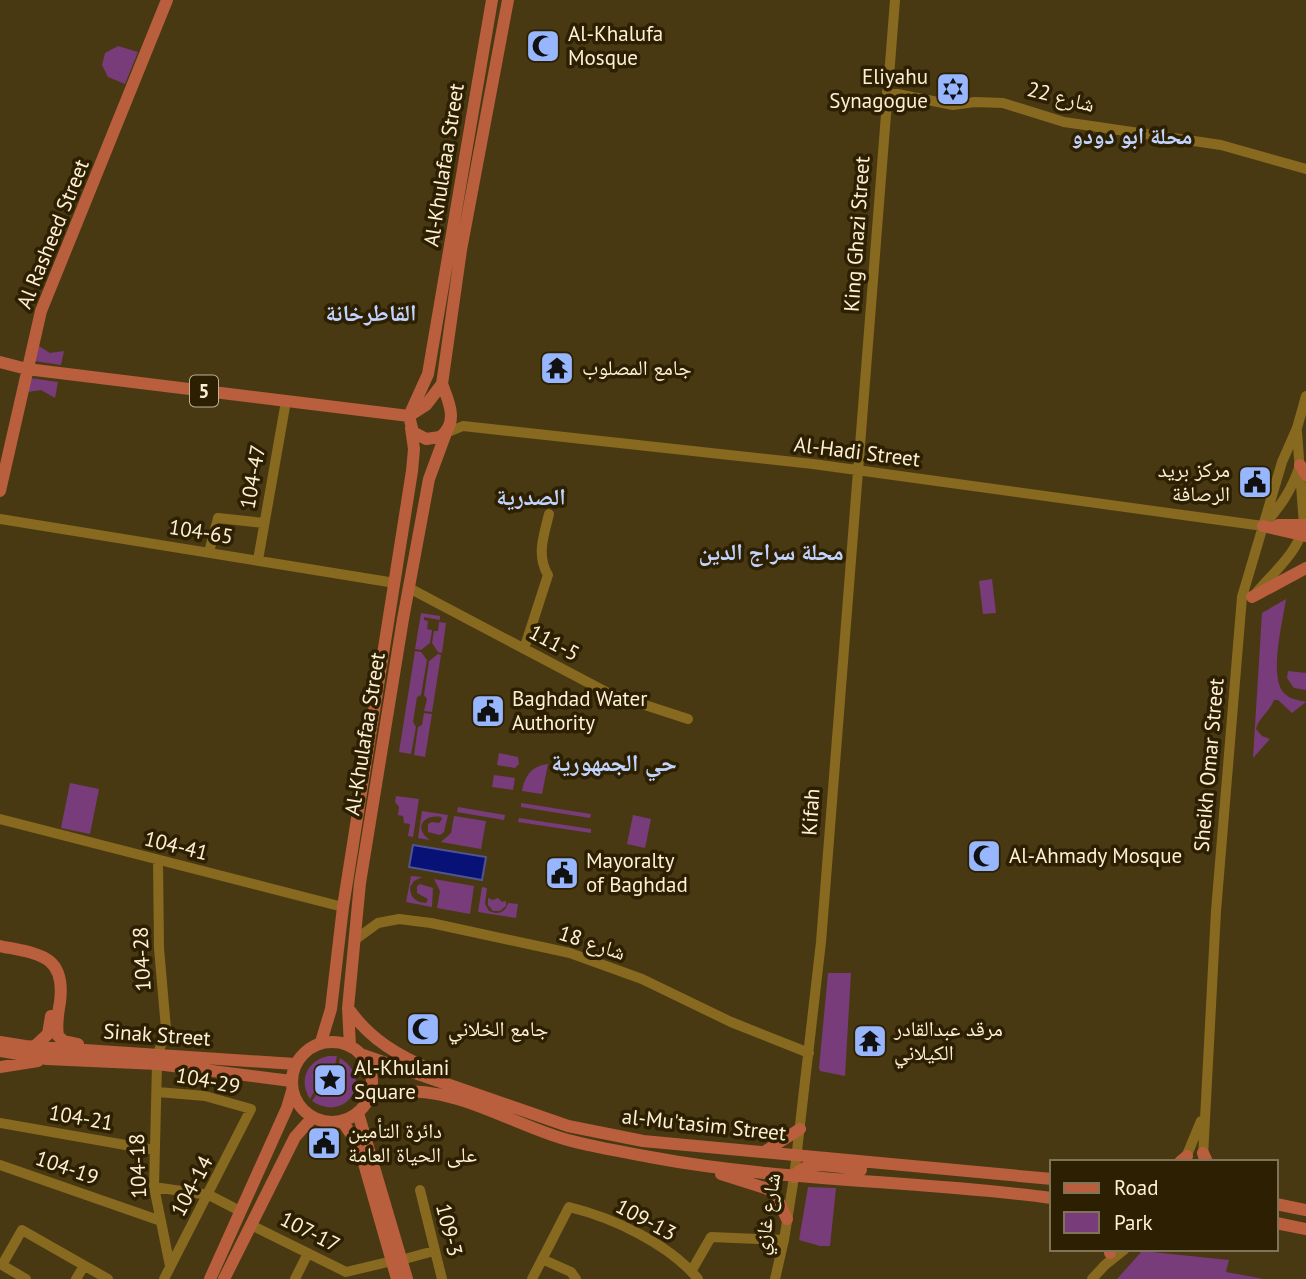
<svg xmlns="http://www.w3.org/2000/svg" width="1306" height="1279" font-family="'PT Sans','Noto Naskh Arabic',sans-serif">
  <rect width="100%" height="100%" fill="#493913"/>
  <!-- green -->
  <path fill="#773c79" d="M118,46L138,52L125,84L108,77L102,65L105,53Z
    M37,345L50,353L64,351L61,365L34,361Z
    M30,378L58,382L55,398L41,390L28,392Z
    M992,579L996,613L983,614L979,581Z
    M1286,599C1283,620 1269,675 1283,692C1290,700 1299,700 1306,702L1292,713L1278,700H1274C1270,711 1258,719 1256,729L1262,736L1270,739L1253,758L1262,613Z
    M421,613L440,616V620L424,617V620L428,621L427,629L432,630L430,643L421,650L415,649Z
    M439,622L446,623L442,653L438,652L432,643L434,631H438Z
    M415,651L421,652L427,660L421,695L417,697L413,722L416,727L411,754L399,752Z
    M438,654L441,655L432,712L424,711L427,699L424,695L429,661Z
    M1288,671L1306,673V690L1294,688L1287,678Z
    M424,713L432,714L425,757L414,755L418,727L422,725Z
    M499,753L518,757L519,764L515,768L497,765Z
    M548,764L542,794L522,791C525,776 531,766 548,764Z
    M494,775L515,778L513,790L492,787Z
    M70,783L99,789L90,834L61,828Z
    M396,796L419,799L413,837L408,836L410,824L404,823L403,816L398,815L399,807L395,802Z
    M521,803L591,814L590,818L521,807Z
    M458,807L505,815L504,820L457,812Z
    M422,811L448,815L444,832L440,835L428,832V824L432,822L439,823L442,819L441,817C423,814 413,829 430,840L418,838Z
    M633,815L651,819L645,848L627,844Z
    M454,816L486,821L481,849L441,842L451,833Z
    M519,818L591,829V833L518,822Z
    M411,876L422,877L414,881L410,887C410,898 416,902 426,903L428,899L417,893V886L420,884L433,888L432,907L406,902Z
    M434,879L474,886L470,914L437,908L440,891Z
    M482,887L487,888L485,904L489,911C498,915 505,913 508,903L518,904L516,918L478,912Z
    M488,898L493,900L498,898L502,902L506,901V906L500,911H493L488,905Z
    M828,973H851L845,1076L820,1071L819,1068Z
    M328,1056H337L334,1070L329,1069L322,1073L318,1085L310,1099C298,1080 307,1061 328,1056Z
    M340,1058C375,1079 346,1124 312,1101L320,1089L333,1095L340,1092L338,1090L344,1080L338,1070Z
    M808,1187L836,1188L830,1246H820L799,1240Z
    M1142,1251L1229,1260L1226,1272L1264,1279H1117Z"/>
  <!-- water -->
  <path fill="#071176" stroke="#515492" stroke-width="2" d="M413,845L486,857L482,880L409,867Z"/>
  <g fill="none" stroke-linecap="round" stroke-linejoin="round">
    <!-- minor -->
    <path stroke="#87691f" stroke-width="10" d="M887,92L953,105L975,102L1003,103L1064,122L1221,145L1306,169
      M446,433L463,426L813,464L1263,526C1280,507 1292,490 1300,465
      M0,519L395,583
      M209,552L218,518L264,523
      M258,560L286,401
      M409,588L608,693L688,719
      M1256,593C1273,573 1299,551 1304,525L1297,432
      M524,649L548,575C536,555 544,535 549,514
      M0,819L343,907
      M356,939L378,923L399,919L431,923L570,953L642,979L731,1022L809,1053
      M158,1054L166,1029L159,948L158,861
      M157,1064L154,1187L170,1266
      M158,1092L205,1096L251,1109L164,1279
      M0,1123L154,1150
      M1203,1157L1216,911L1242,597L1282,462L1297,428L1306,396
      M1184,1162L1201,1121
      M0,1165L161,1221
      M154,1187L209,1195L240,1211
      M420,1190L442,1279
      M251,1225L346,1272L392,1261
      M542,1259L571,1272L576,1279
      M401,1260L434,1251
      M692,1270L711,1237L784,1240
      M26,1279L2,1265L22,1230L108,1279
      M76,1279L84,1266
      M295,1279L308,1253
      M532,1279L569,1207C614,1218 669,1244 698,1279
      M775,1279L784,1240L794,1177L821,942L895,0
      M1092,1279L1105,1265L1125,1249"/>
    <!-- major -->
    <path stroke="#b95f3d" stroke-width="12" d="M0,362L27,369L409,416
      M442,384C449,402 459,423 440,437L426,439L413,432L409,416L428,374L492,0
      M409,416L426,405L442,384L461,250L508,0
      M1300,465L1306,475
      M0,491L41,311L167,0
      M1278,525H1306
      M1263,526L1306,536
      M1252,597L1306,568
      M0,946C38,954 66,954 60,1002C58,1013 56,1024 58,1036L64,1041L78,1044
      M348,1008C370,1040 399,1056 434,1071
      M292 1082a40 40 0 1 1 80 0a40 40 0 1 1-80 0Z
      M0,1042L25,1046L295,1064
      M321,1042L331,1009L343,907L412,471L414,449L411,428
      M350,1046L348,1008L360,883L403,619L429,479L446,433
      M34,1047L48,1034L51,1016
      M0,1051L47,1059L157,1064L291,1081
      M363,1055L568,1126L643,1141L1052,1179
      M0,1067L38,1061
      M368,1100C432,1072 501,1120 561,1138C591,1147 620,1151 650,1157C783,1182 918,1180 1052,1198
      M358,1113L407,1279
      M342,1121L359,1146L397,1279
      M764,1152L800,1129
      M1203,1153L1207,1162
      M1180,1162L1187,1156
      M721,1174L768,1189L777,1198L787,1219
      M794,1177C806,1157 841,1168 861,1170
      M1276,1204L1306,1210
      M1276,1223L1306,1229
      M1110,1249V1253
      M210,1279L287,1108L292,1091
      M224,1279L295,1137L312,1118"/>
  </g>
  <!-- icons -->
  <defs>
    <g id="mosque-square" transform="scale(1.75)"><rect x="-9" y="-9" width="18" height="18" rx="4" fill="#97b6fd" stroke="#2d2002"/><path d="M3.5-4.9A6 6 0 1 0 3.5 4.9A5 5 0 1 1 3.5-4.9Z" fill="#111"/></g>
    <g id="synagogue-square" transform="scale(1.75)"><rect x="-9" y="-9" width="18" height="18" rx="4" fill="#97b6fd" stroke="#2d2002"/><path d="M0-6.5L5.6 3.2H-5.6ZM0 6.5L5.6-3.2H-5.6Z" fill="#111"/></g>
    <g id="temple-square" transform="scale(1.75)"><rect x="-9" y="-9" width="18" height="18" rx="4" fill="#97b6fd" stroke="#2d2002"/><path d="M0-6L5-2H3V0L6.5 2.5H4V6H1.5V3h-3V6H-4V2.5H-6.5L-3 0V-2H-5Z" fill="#111"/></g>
    <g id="civic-square" transform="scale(1.75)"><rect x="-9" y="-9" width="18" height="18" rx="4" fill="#97b6fd" stroke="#2d2002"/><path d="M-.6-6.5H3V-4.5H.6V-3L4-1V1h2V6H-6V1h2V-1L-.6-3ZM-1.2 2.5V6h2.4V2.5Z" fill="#111"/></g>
    <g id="sight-square" transform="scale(1.75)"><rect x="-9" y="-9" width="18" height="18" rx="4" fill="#97b6fd" stroke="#2d2002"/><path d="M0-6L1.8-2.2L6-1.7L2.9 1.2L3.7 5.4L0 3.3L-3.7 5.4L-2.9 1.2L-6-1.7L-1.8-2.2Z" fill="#111"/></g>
  </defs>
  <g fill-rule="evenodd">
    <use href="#mosque-square" x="543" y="46"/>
    <use href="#synagogue-square" x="953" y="89"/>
    <use href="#temple-square" x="557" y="368"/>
    <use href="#civic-square" x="1255" y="482"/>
    <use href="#civic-square" x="488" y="711"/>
    <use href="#mosque-square" x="984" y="856"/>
    <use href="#civic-square" x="562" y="873"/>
    <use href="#mosque-square" x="423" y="1029"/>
    <use href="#temple-square" x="870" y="1041"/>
    <use href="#sight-square" x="330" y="1080"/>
    <use href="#civic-square" x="324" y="1143"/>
  </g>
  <g text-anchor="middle" stroke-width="7" stroke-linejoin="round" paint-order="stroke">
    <!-- shield labels -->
    <rect fill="#2d2002" stroke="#bfb296" stroke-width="2" x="190" y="375.5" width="28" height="31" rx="5"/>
    <g font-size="19" font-weight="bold" fill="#fdf0d5">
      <text x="204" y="398">5</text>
    </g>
    <!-- poi labels -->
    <g font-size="21" fill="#fdf0d5" stroke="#2d2002" text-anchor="start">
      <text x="568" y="41">Al-Khalufa<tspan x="568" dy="24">Mosque</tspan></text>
      <text x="928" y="84" text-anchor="end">Eliyahu<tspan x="928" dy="24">Synagogue</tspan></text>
      <text x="582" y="375">جامع المصلوب</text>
      <text x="1230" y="477" text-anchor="end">مركز بريد<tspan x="1230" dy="24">الرصافة</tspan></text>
      <text x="512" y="706">Baghdad Water<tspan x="512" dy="24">Authority</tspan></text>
      <text x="1009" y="863">Al-Ahmady Mosque</text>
      <text x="586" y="868">Mayoralty<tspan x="586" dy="24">of Baghdad</tspan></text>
      <text x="448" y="1036">جامع الخلاني</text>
      <text x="894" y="1036">مرقد عبدالقادر<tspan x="894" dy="24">الكيلاني</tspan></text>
      <text x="354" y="1075">Al-Khulani<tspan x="354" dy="24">Square</tspan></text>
      <text x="348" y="1138">دائرة التأمين<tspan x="348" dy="24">على الحياة العامة</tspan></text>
    </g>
    <!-- street labels -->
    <g font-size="21" fill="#fdf0d5" stroke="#2d2002">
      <text transform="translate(1061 97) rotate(14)" y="7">شارع 22</text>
      <text transform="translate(444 165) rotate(-81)" y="7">Al-Khulafaa Street</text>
      <text transform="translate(53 234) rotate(-68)" y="7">Al Rasheed Street</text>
      <text transform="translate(857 234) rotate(-86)" y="7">King Ghazi Street</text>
      <text transform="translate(857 452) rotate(7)" y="7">Al-Hadi Street</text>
      <text transform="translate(253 477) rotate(-80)" y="7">104-47</text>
      <text transform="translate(201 532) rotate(9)" y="7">104-65</text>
      <text transform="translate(554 643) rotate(28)" y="7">111-5</text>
      <text transform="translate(365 734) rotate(-81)" y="7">Al-Khulafaa Street</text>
      <text transform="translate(1209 765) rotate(-85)" y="7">Sheikh Omar Street</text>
      <text transform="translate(811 812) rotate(-86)" y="7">Kifah</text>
      <text transform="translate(176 846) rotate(14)" y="7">104-41</text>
      <text transform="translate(592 943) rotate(18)" y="7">شارع 18</text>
      <text transform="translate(142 959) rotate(-93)" y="7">104-28</text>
      <text transform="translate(157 1035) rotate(4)" y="7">Sinak Street</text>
      <text transform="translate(208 1081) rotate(11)" y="7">104-29</text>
      <text transform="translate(81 1118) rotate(10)" y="7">104-21</text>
      <text transform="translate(704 1125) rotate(6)" y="7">al-Mu'tasim Street</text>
      <text transform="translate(138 1166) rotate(-92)" y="7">104-18</text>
      <text transform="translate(67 1168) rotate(19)" y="7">104-19</text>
      <text transform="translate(192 1186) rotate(-62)" y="7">104-14</text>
      <text transform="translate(767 1214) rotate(-81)" y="7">شارع غازي</text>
      <text transform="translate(646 1220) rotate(28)" y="7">109-13</text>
      <text transform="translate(449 1230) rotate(76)" y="7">109-3</text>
      <text transform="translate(310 1232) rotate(27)" y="7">107-17</text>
    </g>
    <!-- neighbourhood labels -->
    <g font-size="23" font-weight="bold" fill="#c2d4fd" stroke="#2d2002">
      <text x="1132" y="144">محلة ابو دودو</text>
      <text x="371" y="321">القاطرخانة</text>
      <text x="531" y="505">الصدرية</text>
      <text x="771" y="560">محلة سراج الدين</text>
    </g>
    <!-- quarter labels -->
    <g font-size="24" font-weight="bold" fill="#c2d4fd" stroke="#2d2002">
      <text x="614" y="771">حي الجمهورية</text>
    </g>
  </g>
  <!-- legend -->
  <rect x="1050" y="1160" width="228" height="91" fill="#2d2002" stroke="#807356" stroke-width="2"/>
  <rect x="1064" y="1183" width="35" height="10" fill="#b95f3d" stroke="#807356" stroke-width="2"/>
  <text x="1114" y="1195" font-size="21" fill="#fdf0d5">Road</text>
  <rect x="1064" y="1212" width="35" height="21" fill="#773c79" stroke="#807356" stroke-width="2"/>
  <text x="1114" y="1230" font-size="21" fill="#fdf0d5">Park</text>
</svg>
